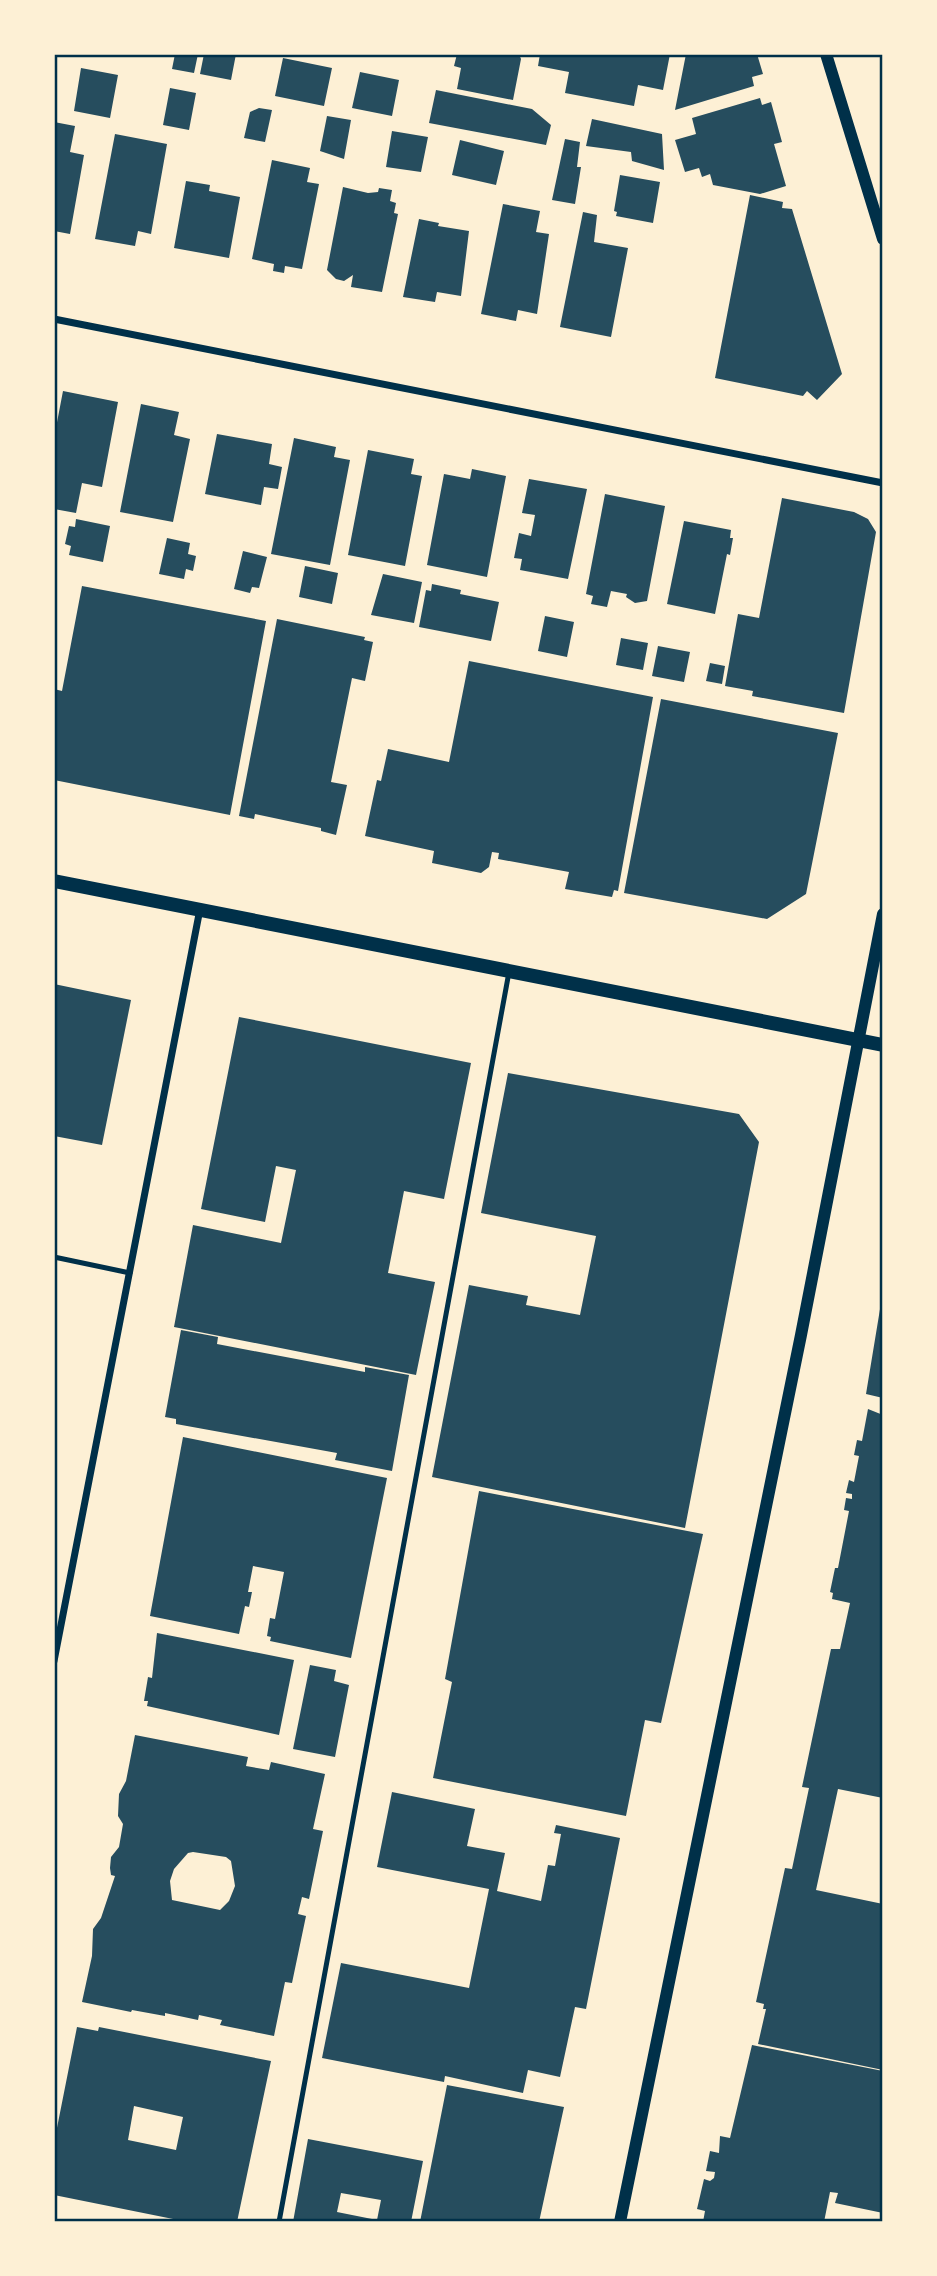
<svg xmlns="http://www.w3.org/2000/svg" width="937" height="2276" font-family="Rubik,sans-serif">
  <rect width="100%" height="100%" fill="#fdf0d5"/>
  <!-- building -->
  <path fill="#264d5e" fill-rule="evenodd" d="M175,54H198L194,73L172,69Z
    M204,54H236L231,80L200,74Z
    M457,54H519L521,59L513,100L457,89L461,68L454,66Z
    M540,54H670L663,90L638,85L634,106L565,93L569,72L538,66Z
    M686,54H757L763,74L752,77L754,86L675,110Z
    M283,58L332,68L324,106L275,96Z
    M81,68L118,75L110,118L74,111Z
    M360,72L399,80L392,116L352,108Z
    M170,88L196,93L189,130L163,125Z
    M436,90L532,109L551,125L546,145L429,123Z
    M760,98L762,105L771,102L782,142L774,144L786,186L760,194L713,185L710,174L702,177L699,168L685,172L675,140L696,134L692,118Z
    M259,108L272,110L265,142L244,138L250,112Z
    M327,116L351,120L344,159L320,151Z
    M592,119L662,134L664,170L632,161L631,152L586,146Z
    M54,122L75,126L70,152L84,155L70,234L54,231Z
    M392,131L428,137L421,172L386,167Z
    M115,134L167,144L151,234L138,231L135,246L95,239Z
    M565,139L580,142L577,167H581L575,204L552,200Z
    M460,140L504,151L496,185L452,175Z
    M272,160L310,168L307,182L319,184L302,269L285,266L284,273L273,271L274,264L252,259Z
    M620,175L660,182L653,223L616,216L617,212L614,211Z
    M186,181L210,185L209,191L240,197L229,258L174,248Z
    M343,187L368,193L378,192L379,188L392,190L390,201L396,203L394,213L398,214L382,292L351,287L353,275L344,281L336,279L327,270Z
    M750,195L783,202L782,208L792,209L842,374L817,400L807,391L803,396L715,378Z
    M503,204L540,211L536,232L549,234L537,314L518,310L516,321L481,314Z
    M583,212L597,215L594,242L628,248L611,337L560,327Z
    M419,219L439,223L438,226L469,231L461,296L437,292L435,302L403,297Z
    M63,391L118,402L102,487L82,483L76,513L54,509V438Z
    M141,404L179,412L174,435L190,439L173,522L120,512Z
    M217,434L272,444L269,464L282,467L278,489L264,487L261,505L205,494Z
    M294,438L336,447L334,457L350,460L330,565L271,554Z
    M368,450L414,459L411,474L422,476L405,566L348,555Z
    M472,469L506,476L487,577L427,565L444,474L470,479Z
    M529,479L587,489L568,579L520,570L522,559L514,558L519,533L531,536L535,515L522,513Z
    M605,494L665,506L647,601L635,603L626,597L627,594L611,591L607,607L591,604L593,596L586,594Z
    M782,498L854,512L868,519L876,532L844,713L752,696L753,691L725,686L738,614L759,618Z
    M76,519L110,526L103,562L69,555L71,546L65,544L69,526L75,527Z
    M684,521L731,530L730,538H733L730,555L727,554L715,614L667,604Z
    M167,538L190,543L188,554L196,556L193,571L186,569L184,579L159,574Z
    M243,551L267,557L259,588L252,587L250,593L234,589Z
    M305,566L338,573L332,604L299,597Z
    M383,574L422,582L414,623L371,615Z
    M432,584L461,590L460,594L499,602L491,641L419,627L426,590L431,591Z
    M82,586L266,621L230,815L54,780V689L62,691Z
    M545,616L574,622L567,657L538,651Z
    M277,619L365,637L364,640L373,642L365,681L352,678L331,782L347,785L336,835L321,831V828L255,814L254,819L239,816Z
    M621,638L648,643L643,670L616,665Z
    M658,646L690,652L684,682L652,676Z
    M469,661L653,697L618,891L614,890L612,897L565,889L569,872L498,859L499,853L492,852L489,867L481,873L432,863L434,851L365,836L377,780L381,781L388,749L449,762Z
    M710,663L725,666L722,684L706,681Z
    M661,699L838,733L806,894L767,919L624,893Z
    M54,984L131,1000L102,1145L54,1136Z
    M239,1017L471,1063L444,1199L404,1191L388,1273L435,1282L416,1375L174,1327L193,1225L281,1243L296,1170L276,1166L265,1222L201,1209Z
    M508,1073L739,1114L759,1142L685,1528L432,1477L469,1285L528,1296L526,1305L580,1315L596,1236L481,1213Z
    M881,1303H883V1398L866,1394Z
    M181,1330L218,1337L217,1344L365,1372V1367L409,1375L392,1471L335,1460L337,1453L176,1424V1419L165,1417Z
    M868,1409L883,1415V1798L838,1789L816,1890L883,1904V2070L758,2044L766,2009H763L764,2004L756,2002L785,1868L792,1869L809,1788L802,1787L831,1649H840L850,1603L832,1599L833,1593L830,1592L835,1568H838L849,1511L844,1510L846,1498L852,1499V1494L846,1493L849,1480L854,1482L859,1456L854,1455L857,1440L862,1441Z
    M183,1437L387,1478L351,1658L270,1641L271,1637L267,1636L270,1618L275,1619L284,1572L253,1566L248,1592H252L249,1607L245,1606L239,1634L150,1616Z
    M479,1491L703,1534L661,1723L645,1720L626,1816L433,1778L452,1682L445,1679Z
    M157,1633L294,1660L279,1735L147,1706L148,1701H144L148,1677L152,1678Z
    M310,1665L336,1670L334,1681L349,1685L335,1757L293,1749Z
    M135,1735L248,1757L246,1766L269,1770L271,1762L325,1774L313,1829L323,1831L309,1899L302,1897L298,1914L306,1916L292,1983L285,1982L274,2036L220,2025L222,2020L199,2015L198,2020L165,2013V2016L132,2010L131,2012L82,2002L92,1956L93,1929L101,1918L115,1876L111,1875L110,1868L111,1857L119,1847L123,1824L118,1816L119,1794L126,1781ZM193,1852L226,1857L231,1861L235,1886L229,1901L220,1910L172,1900L170,1881L174,1869L188,1853Z
    M392,1792L475,1809L467,1846L505,1853L497,1891L541,1901L548,1865L555,1866L561,1834L554,1833L556,1825L620,1838L586,2009L575,2007L560,2077L528,2070L523,2093L445,2076L444,2082L322,2058L341,1963L469,1988L489,1889L377,1867Z
    M77,2027L98,2031L99,2027L271,2061L237,2222H188L54,2195V2143ZM134,2106L183,2117L176,2150L128,2140Z
    M752,2045L883,2071V2213L835,2203L838,2193L830,2192L824,2222H703L705,2211L697,2209L704,2179L710,2181L714,2178L715,2172L706,2171L710,2151L719,2153L720,2136L730,2138Z
    M447,2085L564,2107L539,2222H420Z
    M308,2139L423,2161L411,2222H293ZM341,2193L381,2200L377,2220L337,2212Z"/>
  <g fill="none" stroke-linecap="round" stroke-linejoin="round">
    <!-- service -->
    <path stroke="#003049" stroke-width="5" d="M54,1257L130,1273
      M279,2222L509,972"/>
    <!-- minor -->
    <path stroke="#003049" stroke-width="7" d="M54,319L883,483
      M54,1661L200,909"/>
    <!-- tertiary -->
    <path stroke="#003049" stroke-width="12" d="M826,54L883,239
      M620,2222L801,1335L883,914"/>
    <!-- secondary -->
    <path stroke="#003049" stroke-width="14" d="M54,881L883,1045"/>
  </g>
  <!-- border -->
  <rect width="937" height="2276" fill="none" stroke="#fdf0d5" stroke-width="112"/>
  <rect x="56" y="56" width="825" height="2164" fill="none" stroke="#003049" stroke-width="2.5"/>
</svg>
